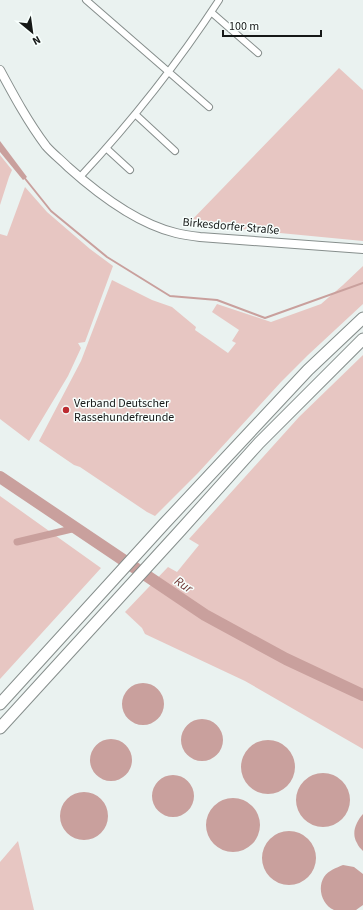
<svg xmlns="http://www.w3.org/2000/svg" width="363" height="910" font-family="'Source Sans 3',sans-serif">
  <rect width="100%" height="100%" fill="#eaf2f0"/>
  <!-- green -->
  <path fill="#e7c6c2" d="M339,68L363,90V241L188,224Z
    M0,155L12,170L9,177L0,205Z
    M25,187L47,212L90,249L113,266L85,342L78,343L81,348L68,376L29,441L0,419V234L7,236Z
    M363,266V304L308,355L281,382L198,473L155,516L147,512L80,467L74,465L39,441L81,361L112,280L152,300L172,307L196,327L195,330L228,353L236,343L232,341L239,330L212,312L217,304L271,322L321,304L343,285Z
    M363,355V749L245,681L145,634L142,628L125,612L168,567L177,572L199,545L189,539L299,417Z
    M0,496L101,568L0,679Z
    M18,841L34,910H0V862Z"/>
  <!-- water -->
  <path fill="#c9a09d" d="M0,141L27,177L23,180L0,152Z
    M122 704a21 21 0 1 1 42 0a21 21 0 1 1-42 0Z
    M181 740a21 21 0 1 1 42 0a21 21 0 1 1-42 0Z
    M90 760a21 21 0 1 1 42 0a21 21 0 1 1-42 0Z
    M241 767a27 27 0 1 1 54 0a27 27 0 1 1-54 0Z
    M296 800a27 27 0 1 1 54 0a27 27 0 1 1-54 0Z
    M152 796a21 21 0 1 1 42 0a21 21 0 1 1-42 0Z
    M60 816a24 24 0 1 1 48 0a24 24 0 1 1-48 0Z
    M206 825a27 27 0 1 1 54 0a27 27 0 1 1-54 0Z
    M363,814V851C361,849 358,846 357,843C351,833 356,822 363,814Z
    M262 858a27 27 0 1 1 54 0a27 27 0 1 1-54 0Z
    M343,865L354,867L363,874V905L356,910H334C322,905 317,888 324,877C329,870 336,868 343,865Z"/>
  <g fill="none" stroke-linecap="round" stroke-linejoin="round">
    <!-- stream -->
    <path stroke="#c9a09d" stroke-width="2" d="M23,176L51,211L107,257L170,296L217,300L265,318L363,283"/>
    <!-- canal -->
    <path stroke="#c9a09d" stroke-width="7" d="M17,542L76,528"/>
    <!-- river -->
    <path stroke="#c9a09d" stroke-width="12" d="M0,477L205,615L286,659L363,695"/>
    <!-- minor casing -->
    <g stroke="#868e8c" stroke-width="8">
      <path id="minor" d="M86,0L209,107
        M211,12L258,53
        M135,114L175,151
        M106,148L130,170
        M80,177C131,122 178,63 219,0"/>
    </g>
    <!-- secondary casing -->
    <g stroke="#868e8c" stroke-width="10">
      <path id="secondary" d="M0,70C14,96 28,122 46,146C52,153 61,160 68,167C97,193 138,224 176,233C184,235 192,236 200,237L363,249"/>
    </g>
    <!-- motorway casing -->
    <g stroke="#868e8c" stroke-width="13">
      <path id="motorway" d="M0,704L164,524L308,370L363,318
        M0,728L179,532L259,443L363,339"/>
    </g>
    <!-- minor -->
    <use href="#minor" stroke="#fff" stroke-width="6"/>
    <!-- secondary -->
    <use href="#secondary" stroke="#fff" stroke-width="8"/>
    <!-- motorway -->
    <use href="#motorway" stroke="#fff" stroke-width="11"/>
  </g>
  <!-- markers -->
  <circle fill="#bc2c31" stroke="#f8fffd" stroke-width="1.5" cx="66" cy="410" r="4"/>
  <g text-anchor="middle" stroke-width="3" stroke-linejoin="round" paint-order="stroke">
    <!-- street labels -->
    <g font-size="12" fill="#151817" stroke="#f8fffd">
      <text transform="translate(231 226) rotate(5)" y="4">Birkesdorfer Straße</text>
    </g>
    <!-- poi labels -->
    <g font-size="12" fill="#151817" stroke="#f8fffd" text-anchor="start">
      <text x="74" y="407">Verband Deutscher<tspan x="74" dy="14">Rassehundefreunde</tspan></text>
    </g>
    <!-- water labels -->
    <g font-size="13" font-style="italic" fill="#713a37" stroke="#f8fffd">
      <text transform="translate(184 584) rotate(34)" y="5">Rur</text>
    </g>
  </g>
  <!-- north arrow -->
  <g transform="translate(32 32) rotate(151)" stroke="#f8fffd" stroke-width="3" paint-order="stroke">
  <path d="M0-3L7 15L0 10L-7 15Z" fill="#151817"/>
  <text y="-6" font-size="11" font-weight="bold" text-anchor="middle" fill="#151817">N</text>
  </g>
  <!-- scale -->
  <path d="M223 30v6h98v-6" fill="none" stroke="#151817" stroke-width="2"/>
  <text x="229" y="30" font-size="12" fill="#151817" stroke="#f8fffd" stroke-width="3" paint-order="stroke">100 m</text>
</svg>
